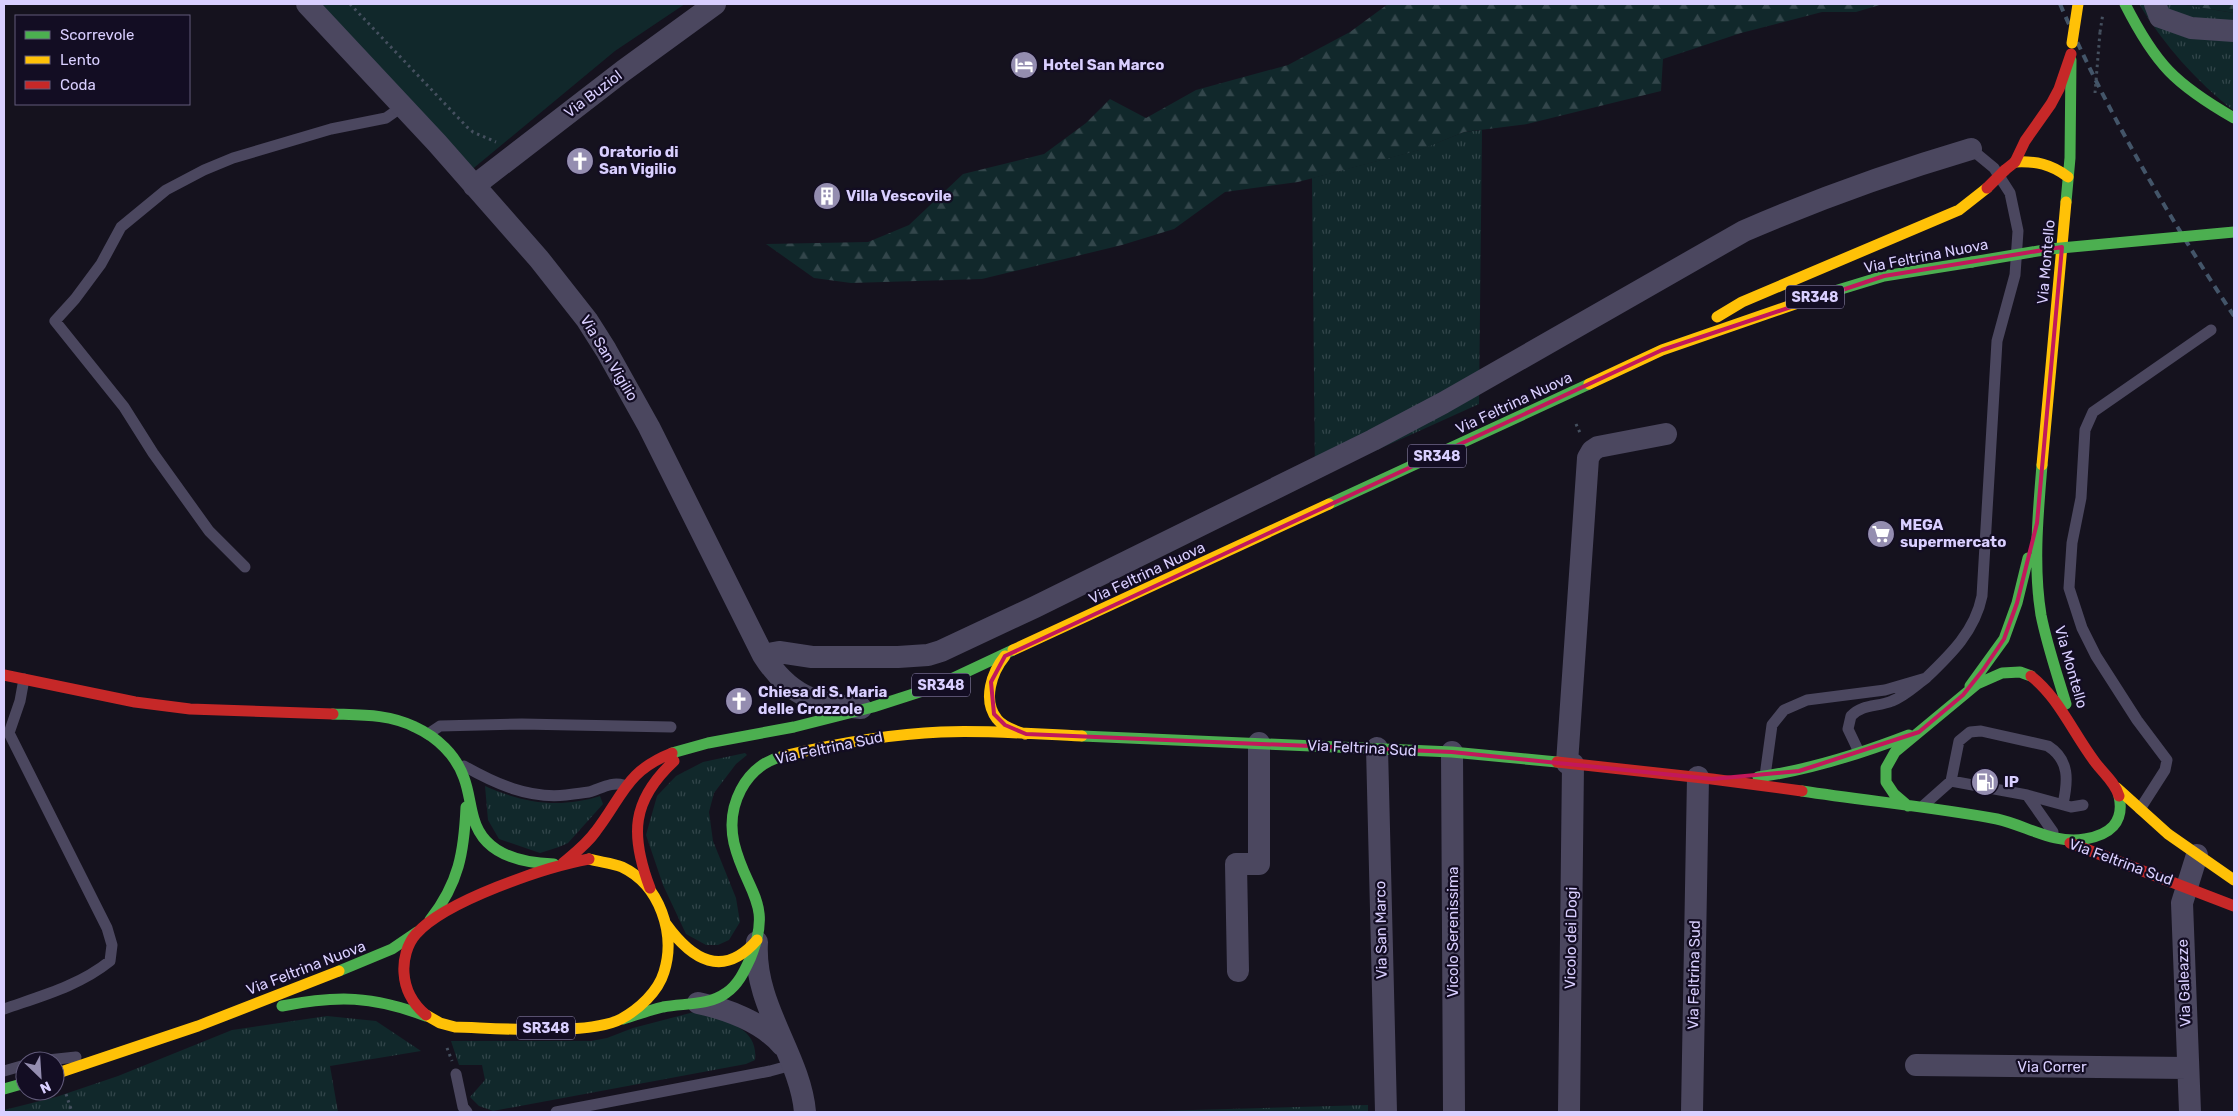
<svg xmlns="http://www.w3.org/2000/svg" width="2238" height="1116" font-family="Rubik,sans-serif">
  <defs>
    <pattern id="grass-tufts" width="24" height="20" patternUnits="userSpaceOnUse" patternTransform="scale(1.25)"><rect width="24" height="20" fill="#11282b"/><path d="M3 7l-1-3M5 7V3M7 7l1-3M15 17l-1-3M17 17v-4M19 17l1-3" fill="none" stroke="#33464b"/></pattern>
    <pattern id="forest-firs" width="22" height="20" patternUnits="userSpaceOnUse" patternTransform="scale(1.25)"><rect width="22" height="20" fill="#11282b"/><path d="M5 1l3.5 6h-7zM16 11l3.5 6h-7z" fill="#33464b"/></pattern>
  </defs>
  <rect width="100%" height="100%" fill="#15121e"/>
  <!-- grass -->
  <path fill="url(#grass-tufts)" d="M2139,4H2180L2234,13V111C2196,81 2164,45 2139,4Z
    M1482,130L1479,404L1315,478L1312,178L1419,150L1464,132Z
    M745,753L747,755L736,764L714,793L709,812L713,841L736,898L740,922L729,940L718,945H706L686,934L663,885L646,835L657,796L676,776L703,762Z
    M485,786C523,803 559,809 600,796L603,804L568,843L559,847L540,853L499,839L488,820Z
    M694,1012C721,1020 759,1025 755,1060L746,1064L493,1111L479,1106L470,1097L485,1080L482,1065H459L451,1041H591L607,1038L633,1028Z
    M327,1016L376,1021L421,1051L330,1066L338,1112H4V1110L56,1097L118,1076L232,1030Z
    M1368,1105V1112H1119H1123Z"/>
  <!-- forest -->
  <path fill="url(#forest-firs)" d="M1388,4H1883L1856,12H1822L1741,33L1663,59L1661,91L1527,124L1464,132L1420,150L1298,182L1225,192L1174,229L1122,245L982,279L851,283L814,278L766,244L868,242L909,225L963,174L1044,154L1086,123L1110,99L1146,118L1196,90L1288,65L1350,32Z
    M2180,4H2234V13Z"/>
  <!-- park -->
  <path fill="#11282b" d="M321,4H685L615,51L469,172Z"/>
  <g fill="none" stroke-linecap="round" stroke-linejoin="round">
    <!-- path -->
    <path stroke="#45505f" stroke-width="3" stroke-dasharray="2.5 4" stroke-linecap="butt" d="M350,4L467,127L473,132L496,142
      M2100,32L2103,13
      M1576,424L1581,435
      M447,1048L452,1061
      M66,1094L72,1112"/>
    <!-- lane -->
    <path stroke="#4b475f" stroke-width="11" d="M245,567L209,531L153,453L124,407L55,321L75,299L101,264L121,227L166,190L204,170L233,158L331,129L386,118L403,106
      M1926,678C1951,654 1975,631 1982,596L1997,341L2015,275L2018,231L2010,193L1994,168L1971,149
      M428,734L440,726L522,724L671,727
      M464,766C496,784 529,799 566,795C574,794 582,793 589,792C600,789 612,781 623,785
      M1765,776L1772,725L1784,710L1807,700L1885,690L1926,678C1915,686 1905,696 1892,701C1878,707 1862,704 1851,716L1848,729L1859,752
      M1951,781L1959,741L1970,732L1981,731L2048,746C2070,760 2068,781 2063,804
      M2027,795L2071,807L2083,805
      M1924,805L1951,781L2027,795L2053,832
      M2140,809L2165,770L2167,760L2137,720L2096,656L2082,628L2069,588L2072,543L2081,498L2085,430L2093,412L2211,330
      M4,1009C41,996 79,986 110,961L112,945L107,928L9,733L20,701L24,679
      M38,1061L76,1057
      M4,1071L25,1065
      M456,1074L463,1107L467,1112
      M556,1112L770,1071L792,1065"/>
    <!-- street -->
    <path stroke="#4b475f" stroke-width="22" d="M307,4L437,143L539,259L587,320L606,350L649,427L763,655C789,696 814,704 861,708
      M2155,4L2160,17L2191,28L2234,31
      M474,186L623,71L715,4
      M763,655L779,652L812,657H898L928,655L941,651L1035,607L1373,440L1443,403L1744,231C1818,199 1893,172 1971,149
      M1377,748L1386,1112
      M1452,752L1454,1112
      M1567,763L1588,458L1592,451L1598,447L1666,434
      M757,942C753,1005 800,1055 805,1112
      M1238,971L1236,864H1259V743
      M698,1003C727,1009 762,1022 782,1045
      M1916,1065L2187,1068
      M1569,1112L1573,764
      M1692,1112L1698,777
      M2190,1112L2182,903L2197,855"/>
    <!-- fast -->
    <path stroke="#4caf50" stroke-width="11" d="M2125,4C2156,65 2175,84 2234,118
      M2066,202L2070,158L2071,60
      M1815,297L1884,276L1972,262
      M2042,465C2038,514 2033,566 2041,615C2047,645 2057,674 2066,704
      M1329,504L1589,384
      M1970,686L2004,639L2017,603L2028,558
      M333,714C361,715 389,714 415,727C437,737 456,755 464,778C469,791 470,806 474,819C484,855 521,863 554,864
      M1082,736L1452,752L1557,762
      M672,753L708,743L794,727L873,707L932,688L1013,650
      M1758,777C1810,770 1860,754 1909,735
      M1802,791C1867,801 1933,807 1997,819C2025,825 2055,845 2085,839C2109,835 2125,823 2119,796
      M1908,806L1894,794L1886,782V768L1895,752L1977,684L2002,673L2020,672L2031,676
      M430,920C459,883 464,852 466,807
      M339,971L392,949L417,932
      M282,1006C338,995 372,996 426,1016
      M623,1019C636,1015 650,1010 663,1007C684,1003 708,1006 726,993C738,985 744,972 750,959C774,902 746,893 734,843C726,807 744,766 783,756
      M4,1089L25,1083"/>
    <!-- slow -->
    <path stroke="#ffc107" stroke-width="11" d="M2015,162C2036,161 2051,164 2068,177
      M1717,317L1742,302L1959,210L1987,188
      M1589,384L1662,350L1815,297
      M2042,465L2066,202
      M1013,650L1329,504
      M1005,656C992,672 982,700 997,719C1003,727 1016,731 1025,734
      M783,756C835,744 887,734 941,732C988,730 1035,734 1082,736
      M2117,788L2168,834L2234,880
      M666,924C692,960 723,979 757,940
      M426,1015L440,1023L455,1027C495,1028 589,1036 621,1019C639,1009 658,992 664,972C676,934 660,885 622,867C613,863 599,862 589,859
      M55,1074L198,1026L339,971"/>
    <!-- jam -->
    <path stroke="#c62828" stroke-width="11" d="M2005,170L2015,162L2025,141L2051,104L2059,89L2071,54
      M4,675L135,702L190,709L333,714
      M2031,676C2059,698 2073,733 2095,762C2103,773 2115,782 2119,796
      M1557,762L1712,779L1802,791
      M2070,843L2234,906
      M563,863C575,853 587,844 596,831C623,796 626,771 672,753
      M650,888C630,835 631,801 674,761
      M426,1015C413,1004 405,990 404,973C403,960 407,944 416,934C445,901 545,867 589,859"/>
    <!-- rail -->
    <path stroke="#435569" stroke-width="4" stroke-dasharray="8 6" stroke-linecap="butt" d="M2060,4C2108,114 2168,216 2234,316"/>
    <!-- path-bridge -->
    <path stroke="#45505f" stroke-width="3" stroke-dasharray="2.5 4" stroke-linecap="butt" d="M2095,93L2100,32"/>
    <!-- fast-bridge -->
    <path stroke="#4caf50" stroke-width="11" d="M1972,262L2050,249L2234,232"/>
    <!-- slow-bridge -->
    <path stroke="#ffc107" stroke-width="11" d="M2072,43L2078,4"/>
    <!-- jam-bridge -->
    <path stroke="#c62828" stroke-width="11" d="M1987,188L2005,170"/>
  </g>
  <!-- marked area -->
  <path fill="none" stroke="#c2185b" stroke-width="4" stroke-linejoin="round" d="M2062,247L2037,523L2017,603L2004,639L1983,670L1963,695L1919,732L1799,771L1712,779L1452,752L1026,734L1005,725L994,714L991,682L1005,656L1662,350L1884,276Z"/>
  <!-- icons -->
  <defs>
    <g id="hotel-disc" transform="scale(1.4375)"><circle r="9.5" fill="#948db0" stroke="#130d23"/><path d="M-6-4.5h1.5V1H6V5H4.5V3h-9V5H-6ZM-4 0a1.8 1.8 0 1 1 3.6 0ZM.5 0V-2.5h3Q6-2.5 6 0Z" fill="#fff"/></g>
    <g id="church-disc" transform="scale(1.4375)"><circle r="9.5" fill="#948db0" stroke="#130d23"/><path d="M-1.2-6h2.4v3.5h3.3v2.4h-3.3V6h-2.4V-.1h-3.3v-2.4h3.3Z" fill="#fff"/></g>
    <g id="building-disc" transform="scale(1.4375)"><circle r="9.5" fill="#948db0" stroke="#130d23"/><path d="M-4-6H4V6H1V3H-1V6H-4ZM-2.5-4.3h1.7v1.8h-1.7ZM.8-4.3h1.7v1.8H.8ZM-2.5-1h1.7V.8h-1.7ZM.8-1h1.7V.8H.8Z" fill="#fff"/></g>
    <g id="supermarket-disc" transform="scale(1.4375)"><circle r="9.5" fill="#948db0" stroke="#130d23"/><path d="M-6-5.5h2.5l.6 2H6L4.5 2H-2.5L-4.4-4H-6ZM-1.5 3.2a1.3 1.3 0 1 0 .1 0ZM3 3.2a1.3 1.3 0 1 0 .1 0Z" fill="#fff"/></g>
    <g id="fuel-disc" transform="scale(1.4375)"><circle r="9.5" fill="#948db0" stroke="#130d23"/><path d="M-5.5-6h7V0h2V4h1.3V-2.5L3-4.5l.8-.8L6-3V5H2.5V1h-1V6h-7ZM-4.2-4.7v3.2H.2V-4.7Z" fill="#fff"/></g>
  </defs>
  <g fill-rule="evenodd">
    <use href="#hotel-disc" x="1024" y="65"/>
    <use href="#church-disc" x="580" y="161"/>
    <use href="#building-disc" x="827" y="196"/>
    <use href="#supermarket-disc" x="1881" y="534"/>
    <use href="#church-disc" x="739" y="701"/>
    <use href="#fuel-disc" x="1985" y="782"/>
  </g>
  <g text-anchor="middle" stroke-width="4.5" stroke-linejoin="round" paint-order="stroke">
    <!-- shield labels -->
    <g fill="#130d23" stroke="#9e95bd" stroke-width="1">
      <rect x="1786" y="285.5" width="58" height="23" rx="4"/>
      <rect x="1408" y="444.5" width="58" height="23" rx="4"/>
      <rect x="912" y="673.5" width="58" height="23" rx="4"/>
      <rect x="517" y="1016.5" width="58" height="23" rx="4"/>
    </g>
    <g font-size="14" font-weight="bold" fill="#d9cfff">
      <text x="1815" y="302">SR348</text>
      <text x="1437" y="461">SR348</text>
      <text x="941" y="690">SR348</text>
      <text x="546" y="1033">SR348</text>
    </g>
    <!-- poi labels -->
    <g font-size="15" font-weight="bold" fill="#d9cfff" stroke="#130d23" text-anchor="start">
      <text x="1043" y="70">Hotel San Marco</text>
      <text x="599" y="157">Oratorio di<tspan x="599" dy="17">San Vigilio</tspan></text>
      <text x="846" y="201">Villa Vescovile</text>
      <text x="1900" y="530">MEGA<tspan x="1900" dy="17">supermercato</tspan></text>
      <text x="758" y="697">Chiesa di S. Maria<tspan x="758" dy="17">delle Crozzole</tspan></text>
      <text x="2004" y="787">IP</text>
    </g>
    <!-- street labels -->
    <g font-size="15" fill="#d9cfff" stroke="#130d23">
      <text transform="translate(593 94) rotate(-37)" y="5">Via Buziol</text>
      <text transform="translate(1926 256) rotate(-11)" y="5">Via Feltrina Nuova</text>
      <text transform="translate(2046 262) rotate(-85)" y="5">Via Montello</text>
      <text transform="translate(609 358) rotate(59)" y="5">Via San Vigilio</text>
      <text transform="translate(1514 403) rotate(-25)" y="5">Via Feltrina Nuova</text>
      <text transform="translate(1147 573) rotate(-25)" y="5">Via Feltrina Nuova</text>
      <text transform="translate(2071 667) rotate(74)" y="5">Via Montello</text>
      <text transform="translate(829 748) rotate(-12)" y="5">Via Feltrina Sud</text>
      <text transform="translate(1362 748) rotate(3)" y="5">Via Feltrina Sud</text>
      <text transform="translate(2121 862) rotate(20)" y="5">Via Feltrina Sud</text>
      <text transform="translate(1381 930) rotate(-91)" y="5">Via San Marco</text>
      <text transform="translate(1453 932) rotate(-90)" y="5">Vicolo Serenissima</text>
      <text transform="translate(1571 938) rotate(-89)" y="5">Vicolo dei Dogi</text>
      <text transform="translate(306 968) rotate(-21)" y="5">Via Feltrina Nuova</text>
      <text transform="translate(1694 975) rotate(-89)" y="5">Via Feltrina Sud</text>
      <text transform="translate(2184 983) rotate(-92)" y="5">Via Galeazze</text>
      <text x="2052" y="1072">Via Correr</text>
    </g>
  </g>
  <!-- border -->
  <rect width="2238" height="1116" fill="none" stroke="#d9cfff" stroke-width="10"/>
  <!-- legend -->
  <rect x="15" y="15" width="175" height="90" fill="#130d23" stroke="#625b7b"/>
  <rect x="25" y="31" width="25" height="8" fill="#4caf50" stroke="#625b7b"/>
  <text x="60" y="40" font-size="15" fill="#d9cfff">Scorrevole</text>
  <rect x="25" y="56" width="25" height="8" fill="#ffc107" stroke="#625b7b"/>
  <text x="60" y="65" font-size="15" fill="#d9cfff">Lento</text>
  <rect x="25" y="81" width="25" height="8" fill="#c62828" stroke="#625b7b"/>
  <text x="60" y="90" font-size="15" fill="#d9cfff">Coda</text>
  <!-- north arrow -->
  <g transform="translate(40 1076) rotate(155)"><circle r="24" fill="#130d23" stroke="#625b7b"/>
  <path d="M0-4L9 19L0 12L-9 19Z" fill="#948db0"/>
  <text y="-8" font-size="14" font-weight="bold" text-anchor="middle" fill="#d9cfff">N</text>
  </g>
</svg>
